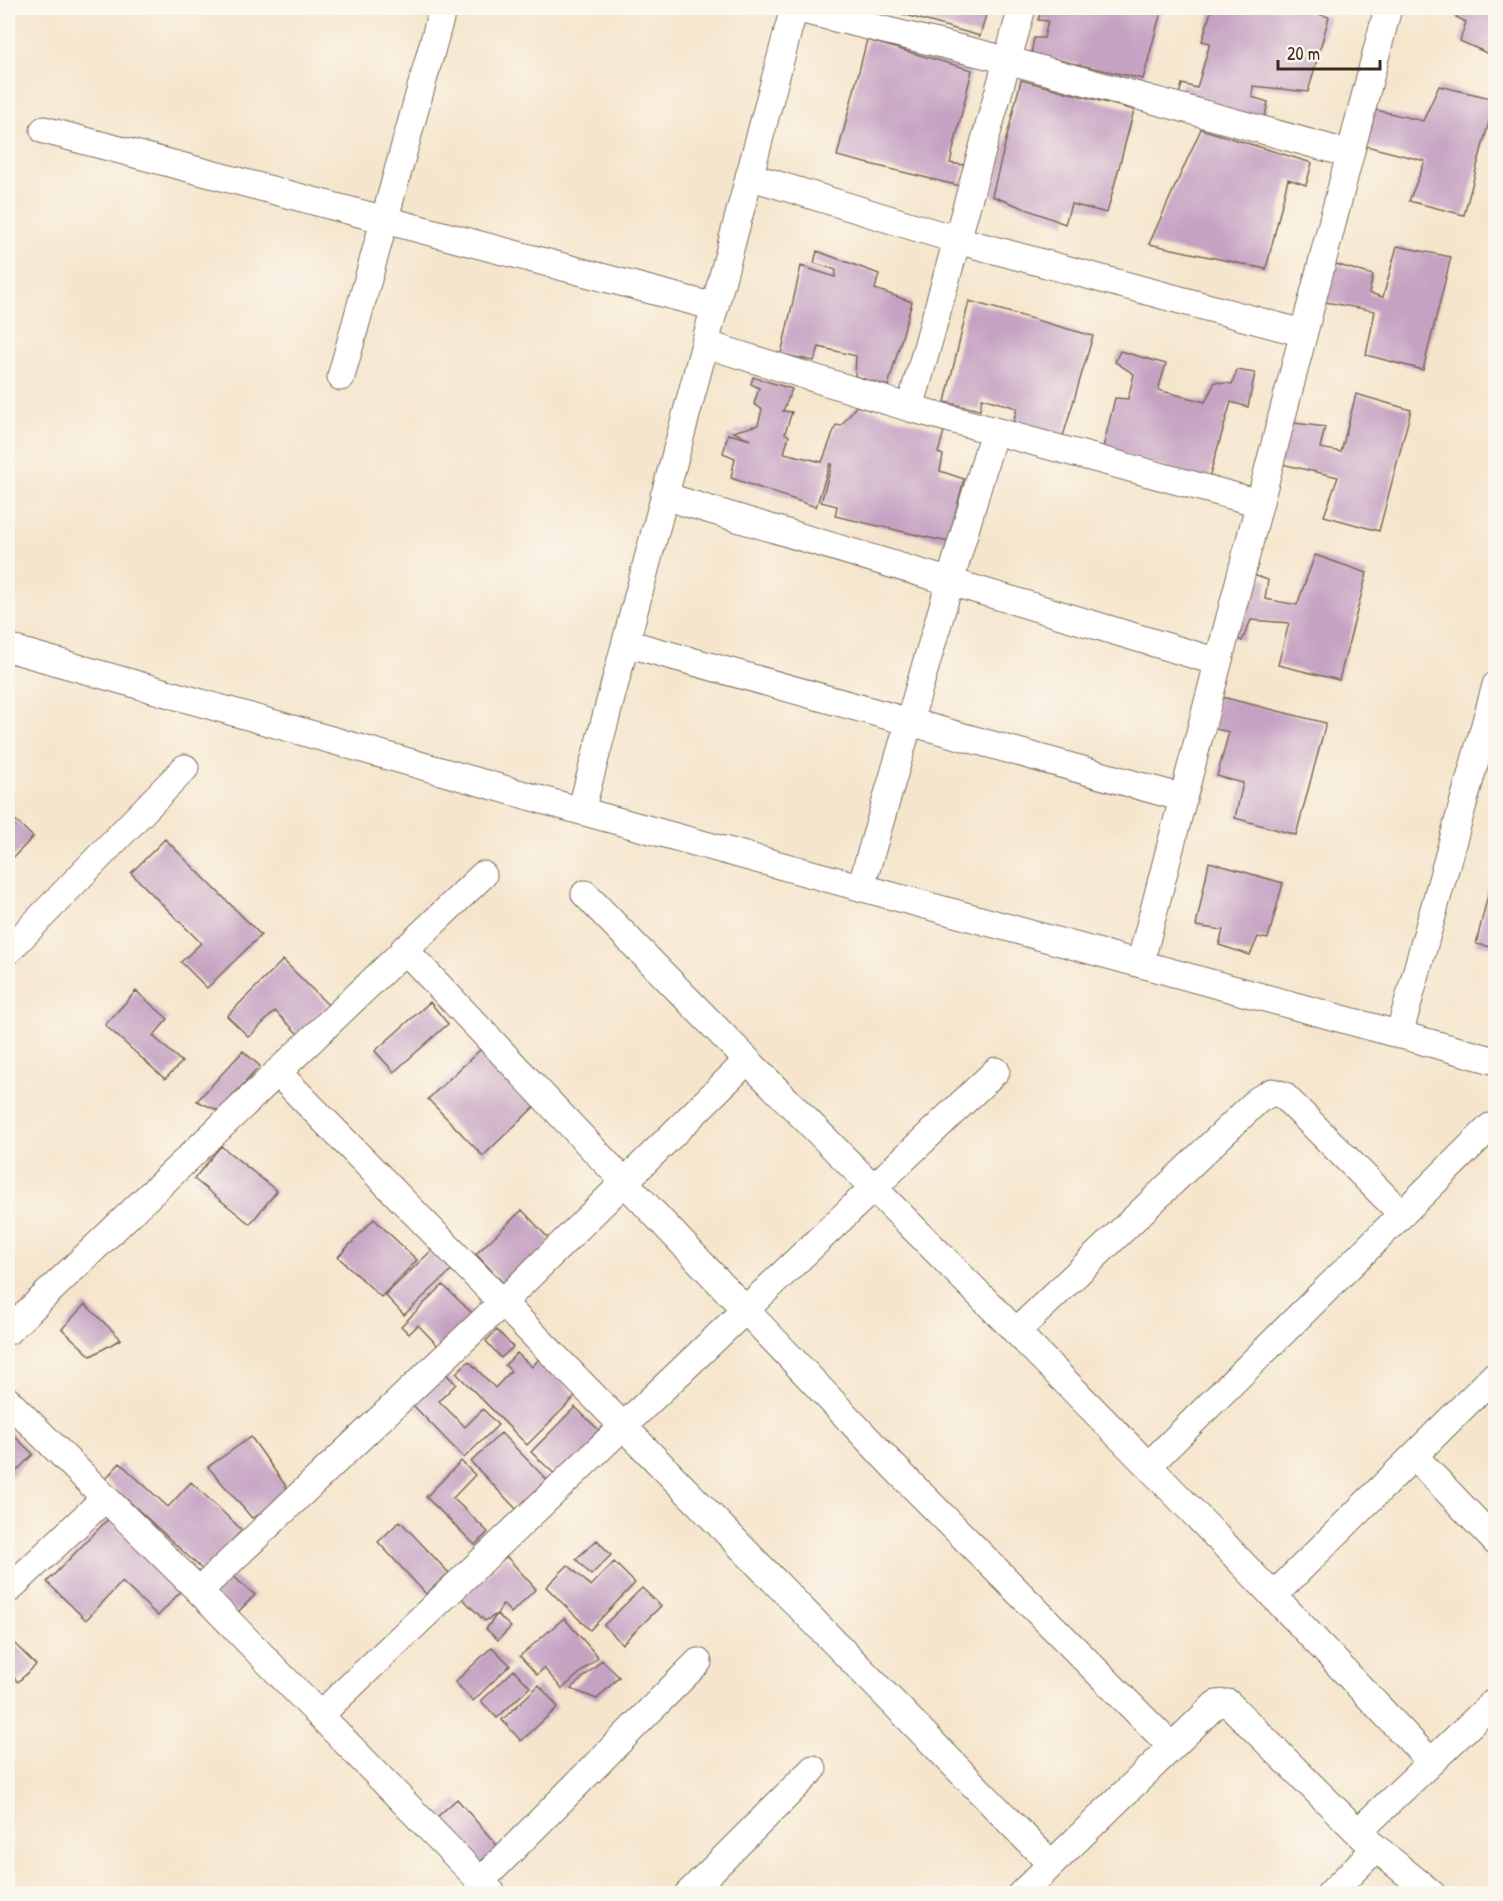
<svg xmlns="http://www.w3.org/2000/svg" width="1503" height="1901" font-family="'Patrick Hand',sans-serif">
  <rect width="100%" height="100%" fill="#fbf7ec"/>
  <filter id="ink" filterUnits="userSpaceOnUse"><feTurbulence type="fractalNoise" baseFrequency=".0167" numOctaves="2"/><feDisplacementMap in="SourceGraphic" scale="12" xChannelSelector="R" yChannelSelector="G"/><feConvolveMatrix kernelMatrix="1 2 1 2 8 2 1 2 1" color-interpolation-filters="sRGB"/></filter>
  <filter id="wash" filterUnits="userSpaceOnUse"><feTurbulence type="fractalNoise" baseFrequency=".008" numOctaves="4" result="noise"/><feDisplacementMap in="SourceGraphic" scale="24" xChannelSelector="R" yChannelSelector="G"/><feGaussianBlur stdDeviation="1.35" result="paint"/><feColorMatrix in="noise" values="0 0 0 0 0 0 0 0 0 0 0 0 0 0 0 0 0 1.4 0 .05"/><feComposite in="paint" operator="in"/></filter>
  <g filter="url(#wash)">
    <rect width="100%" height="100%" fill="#f5e5cc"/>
    <g id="blocks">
      <!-- building -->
      <path fill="#c5a1c2" d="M881,8H988L980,36Z
        M1042,8H1162L1143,79L1031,54L1034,38H1044L1048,21L1038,20Z
        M1212,8H1296L1329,17L1308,92L1253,86L1252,97L1268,102L1262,129L1176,106L1182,84L1197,88L1210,43L1202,41Z
        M1460,8H1496V57L1460,41L1466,22L1456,17Z
        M867,40L972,70L950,163L964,165L960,186L837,156Z
        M1021,80L1134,110L1107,213L1071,204L1065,224L992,196Z
        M1439,86L1495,99L1464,215L1409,201L1425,161L1362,145L1372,109L1423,121Z
        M1201,129L1312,163L1306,185L1288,179L1266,269L1149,244Z
        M1397,246L1451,257L1423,370L1366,355L1375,311L1325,302L1332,263L1373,275L1369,293L1383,297Z
        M817,251L879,274L875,289L912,302L888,386L855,376L856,356L819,347L814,361L781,354L801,266L835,277L836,270L814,263Z
        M969,301L1093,336L1061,443L1013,424L1017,408L982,398L980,410L945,402Z
        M1120,351L1166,364L1158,390L1205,402L1215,382L1232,384L1237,370L1255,373L1248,407L1231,402L1208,481L1103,448L1115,398L1128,399L1134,374L1115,362Z
        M753,377L792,389L783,411L792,412L785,433L789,436L784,453L822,462L836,425L841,426L856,406L944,431L938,453L943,455L940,471L964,479L948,542L835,516L837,506L821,502L832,464H830L816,507L731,478L735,458L723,453L728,434L751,440L733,432L758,425L762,409L754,404L759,388L751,384Z
        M1356,394L1411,410L1379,531L1324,516L1338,477L1277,463L1287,422L1325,427L1320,448L1341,452Z
        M1315,555L1367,573L1339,680L1278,665L1289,623L1251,620L1242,641L1233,637L1250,574L1268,580L1265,599L1297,605Z
        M1218,696L1326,723L1296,835L1235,818L1243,783L1217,776L1229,732L1215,729Z
        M8,813L33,837L8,863Z
        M165,839L261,935L207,988L181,962L201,943L131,873Z
        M1209,862L1283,883L1268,939L1258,937L1250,955L1219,945L1223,930L1196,926Z
        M1495,866H1496V948L1476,944Z
        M283,960L328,1005L298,1034L275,1011L249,1037L227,1016Z
        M136,991L168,1019L153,1036L182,1062L165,1079L105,1025Z
        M430,1002L448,1024L394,1072L375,1051Z
        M481,1049L535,1106L483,1156L428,1099Z
        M243,1051L260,1066L219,1111L197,1101Z
        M221,1146L277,1191L250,1224L194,1179Z
        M522,1210L552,1242L505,1285L476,1254Z
        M374,1219L417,1260L381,1297L338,1257Z
        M433,1249L453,1269L404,1315L385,1295Z
        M443,1285L475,1316L441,1349L418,1325L409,1334L401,1326Z
        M85,1304L121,1339L91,1356L62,1329Z
        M497,1330L513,1347L501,1358L486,1341Z
        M517,1353L532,1367L539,1359L576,1396L527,1445L456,1373L469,1361L495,1388L511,1371L505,1365Z
        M443,1371L456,1384L439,1401L465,1427L483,1409L498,1425L464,1458L411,1403Z
        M575,1407L604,1435L561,1480L531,1452Z
        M8,1430L33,1454L8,1480Z
        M501,1433L550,1483L520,1513L471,1462Z
        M251,1437L295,1499L252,1518L208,1467Z
        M461,1461L475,1475L453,1498L488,1532L475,1545L426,1497Z
        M120,1463L168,1507L191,1482L242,1530L204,1571L105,1479Z
        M108,1519L182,1590L158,1616L122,1582L86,1620L47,1582Z
        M400,1521L449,1573L426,1594L378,1542Z
        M597,1540L611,1555L591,1575L576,1559Z
        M506,1556L536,1589L511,1613L503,1604L497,1614L511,1627L498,1640L486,1629L497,1614L485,1621L462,1598Z
        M614,1562L635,1583L590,1630L546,1587L568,1565L591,1586Z
        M233,1576L255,1595L237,1613L215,1595Z
        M642,1588L661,1606L622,1644L604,1625Z
        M564,1618L598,1657L562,1689L544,1668L537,1675L520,1656Z
        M8,1637L36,1665L18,1682L8,1671Z
        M492,1647L510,1665L473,1701L455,1682Z
        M602,1660L619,1677L597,1699L571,1689Z
        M514,1670L530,1687L497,1718L481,1701Z
        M539,1685L558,1707L521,1741L502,1720Z
        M457,1799L502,1851L482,1868L437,1817Z"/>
    </g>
  </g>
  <g filter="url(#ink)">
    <use href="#blocks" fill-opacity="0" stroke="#7c6b5b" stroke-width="1.5"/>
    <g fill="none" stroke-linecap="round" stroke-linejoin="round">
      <!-- minor casing -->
      <g stroke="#7c6b5b" stroke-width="29">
        <path id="minor" d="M794,8L1007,60L1350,154
          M44,130L715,307
          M749,176L957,240L1303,333
          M705,344L910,408L1259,503
          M341,377L443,8
          M910,408L1022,8
          M664,496L1218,662
          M626,643L1183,798
          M8,648L581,811L794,8
          M581,811L1496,1061
          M861,887L994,431
          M585,894C774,1090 968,1281 1158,1476C1250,1570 1340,1667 1431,1762
          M404,949L896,1469L1172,1747
          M8,951L185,768
          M1140,964L1388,8
          M1399,1035L1496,685
          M277,1072L1051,1864
          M8,1331L483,875
          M1016,1332L1258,1100L1272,1092L1283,1095L1402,1214
          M8,1401L207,1599L493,1894
          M1414,1456L1496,1542
          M1148,1466L1490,1127L1496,1128
          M8,1590L105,1498
          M199,1591L503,1302L746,1062
          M1273,1596L1496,1374
          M320,1715L996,1071
          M1358,1832L1496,1700
          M481,1881L698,1662
          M688,1894L813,1769
          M1021,1894L1216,1704L1228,1703L1365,1839L1432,1894
          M1330,1894L1376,1848"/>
      </g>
      <!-- minor -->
      <use href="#minor" stroke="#fff" stroke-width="27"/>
    </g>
  </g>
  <!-- margin -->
  <rect width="1503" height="1901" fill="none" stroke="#fbf7ec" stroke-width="30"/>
  <!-- scale -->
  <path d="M1278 60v9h102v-9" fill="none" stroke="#3b2a1e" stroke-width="3"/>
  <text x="1287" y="60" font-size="18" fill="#3b2a1e" stroke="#fbf7ec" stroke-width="4.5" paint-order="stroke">20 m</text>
</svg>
